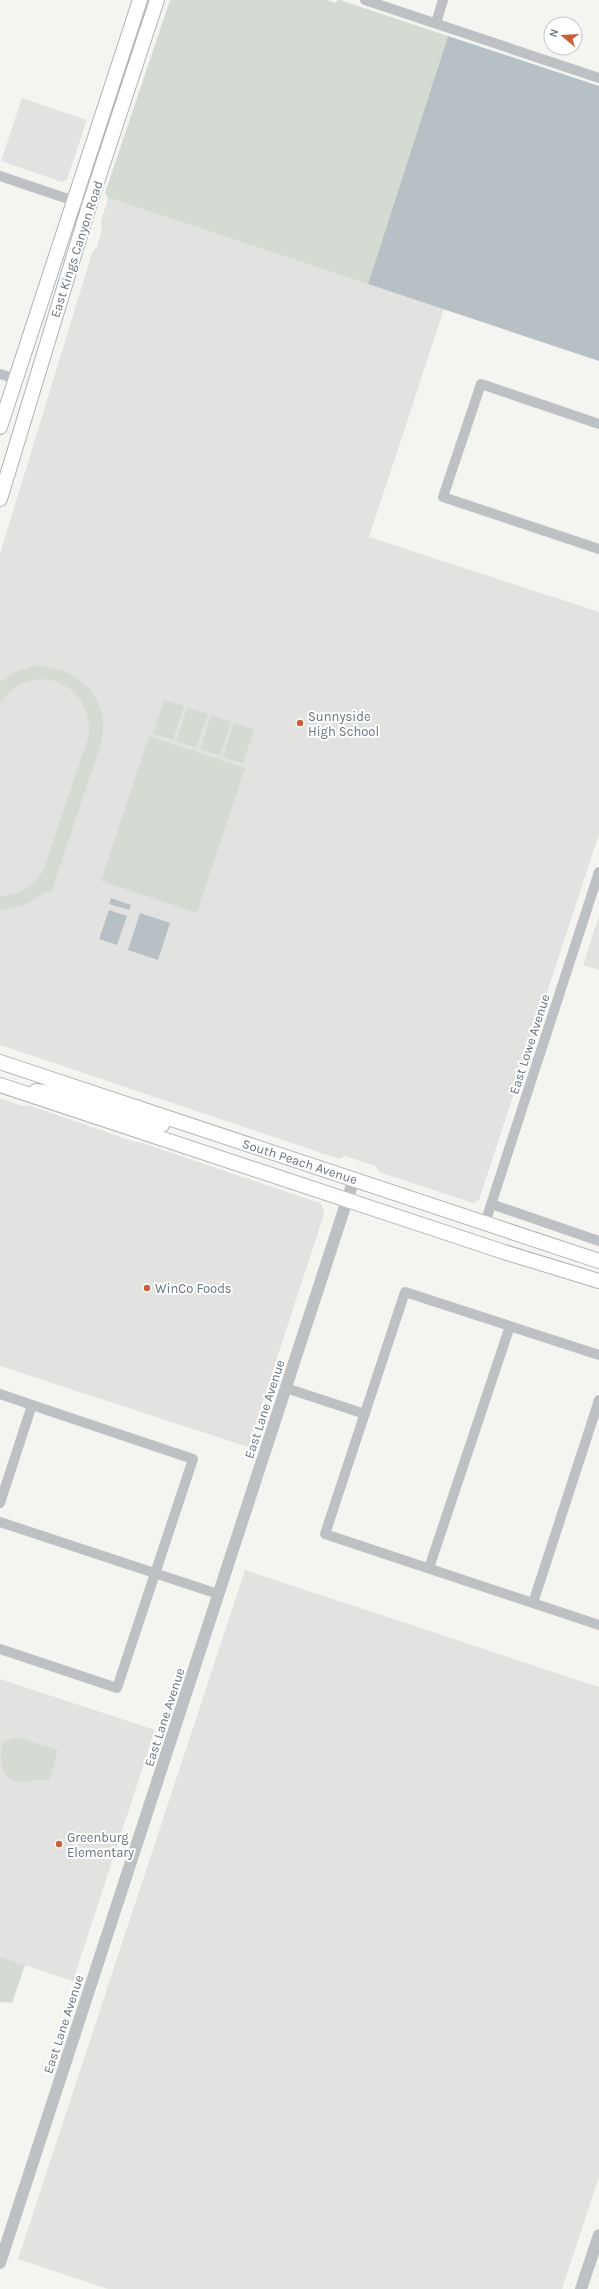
<svg xmlns="http://www.w3.org/2000/svg" width="599" height="2289" font-family="Karla,sans-serif">
  <rect width="100%" height="100%" fill="#f4f4f1"/>
  <!-- built -->
  <path fill="#e2e3e1" d="M22,98L87,120L67,179L62,182L1,161Z
    M108,198L444,309L369,537L599,612V834L479,1200L473,1203L379,1172L376,1166L345,1156L339,1159L0,1045V554L92,253L97,247L102,230L101,222Z
    M599,916V970L583,965Z
    M0,1098L22,1106L28,1105L135,1142H139L320,1203L323,1208L324,1214L248,1447L0,1366Z
    M245,1570L599,1687V2177L562,2289H108L18,2259Z
    M0,1679L155,1730L73,1981L0,1957Z"/>
  <!-- green -->
  <path fill="#d5dad3" d="M170,0H327L336,3L337,0H340L448,36L368,284L108,198L105,193Z
    M33,666C70,664 105,690 103,729C102,748 93,767 87,785C75,821 63,857 51,893L46,891C32,903 18,909 0,910V896C19,895 33,887 43,871L89,735C93,681 29,658 0,704V682L15,672Z
    M164,700L184,706L173,740L153,734Z
    M187,708L208,714L196,748L176,741Z
    M211,715L231,722L220,756L200,749Z
    M234,723L254,730L243,764L223,757Z
    M149,736L245,768L197,913L101,881Z
    M16,1737L58,1750L50,1779L19,1782L7,1778C0,1765 0,1756 3,1742Z
    M0,1957L25,1965L12,2003L0,2002Z"/>
  <!-- water -->
  <path fill="#b7c0c4" d="M448,36L599,86V361L368,284Z
    M111,898L131,905L129,910L109,904Z
    M109,910L127,916L117,945L99,939Z
    M140,913L170,923L158,960L128,950Z"/>
  <g fill="none" stroke-linecap="round" stroke-linejoin="round">
    <!-- secondary casing -->
    <g stroke="#b0b4b8" stroke-width="16">
      <path id="secondary" d="M0,427L140,0
        M0,499L89,206L157,0
        M0,1062L599,1261
        M0,1085L504,1252L599,1281
        M36,1091L57,1093L121,1114H130L137,1107
        M130,1127L133,1123L139,1119L162,1125"/>
    </g>
    <!-- minor -->
    <path stroke="#bec1c4" stroke-width="10" d="M365,0L599,78
      M436,23L443,0
      M0,176L89,206
      M0,374L16,379
      M599,424L481,384L443,497L599,549
      M491,1204L599,1241
      M485,1223L599,872
      M599,1355L405,1292L325,1534L599,1625
      M286,1388L365,1414
      M0,1394L32,1405L0,1503
      M0,1522L218,1594
      M429,1568L510,1326
      M533,1603L599,1400
      M0,1649L117,1688L193,1459L32,1405"/>
    <!-- tertiary -->
    <path stroke="#bec1c4" stroke-width="12" d="M0,2263L354,1179
      M581,2289L599,2235"/>
    <!-- secondary -->
    <use href="#secondary" stroke="#fff" stroke-width="14"/>
  </g>
  <!-- markers -->
  <g fill="#cc5f39" stroke="#fff" stroke-width="1.5">
    <circle cx="300" cy="723" r="4"/>
    <circle cx="147" cy="1288" r="4"/>
    <circle cx="59" cy="1844" r="4"/>
  </g>
  <g text-anchor="middle" stroke-width="4" stroke-linejoin="round" paint-order="stroke">
    <!-- street labels -->
    <g font-size="13" fill="#67737e" stroke="#fff">
      <text transform="translate(76 249) rotate(-72)" y="5">East Kings Canyon Road</text>
      <text transform="translate(529 1044) rotate(-72)" y="5">East Lowe Avenue</text>
      <text transform="translate(300 1161) rotate(18)" y="5">South Peach Avenue</text>
      <text transform="translate(264 1409) rotate(-72)" y="5">East Lane Avenue</text>
      <text transform="translate(164 1717) rotate(-72)" y="5">East Lane Avenue</text>
      <text transform="translate(63 2024) rotate(-72)" y="5">East Lane Avenue</text>
    </g>
    <!-- poi labels -->
    <g font-size="13" fill="#67737e" stroke="#fff" text-anchor="start">
      <text x="308" y="721">Sunnyside<tspan x="308" dy="15">High School</tspan></text>
      <text x="155" y="1293">WinCo Foods</text>
      <text x="67" y="1842">Greenburg<tspan x="67" dy="15">Elementary</tspan></text>
    </g>
  </g>
  <!-- north arrow -->
  <g transform="translate(563 36) rotate(288)"><circle r="19" fill="#ffffff" stroke="#c2c7cb"/>
  <path d="M0-3L7 15L0 10L-7 15Z" fill="#cc5f39"/>
  <text y="-6" font-size="11" font-weight="bold" text-anchor="middle" fill="#67737e">N</text>
  </g>
</svg>
